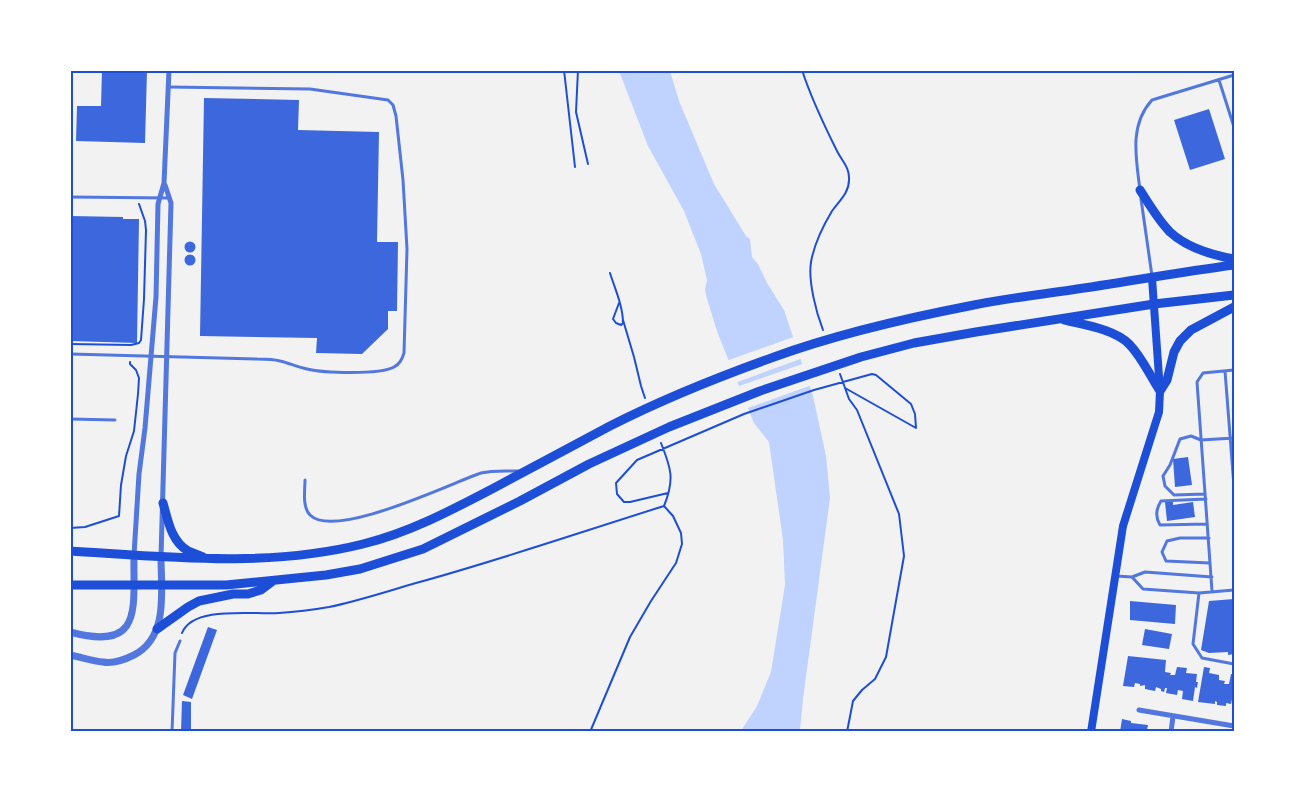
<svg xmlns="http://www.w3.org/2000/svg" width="1305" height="802" font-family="'Work Sans',sans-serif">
  <rect width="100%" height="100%" fill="#f2f2f2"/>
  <!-- water -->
  <path fill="#bfd3fe" d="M619,71H670L679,101L714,184L746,236L750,239L752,257L758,264L767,283L784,310L813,396L826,456L830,498L803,699L800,731H741L757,706L771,672L785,585L783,540L769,442L754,423L718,334L707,299L705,290L707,280L701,254L684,211L648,146Z"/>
  <!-- pier -->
  <path fill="#f2f2f2" d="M796,336L803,358L735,383L726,361Z
    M805,363L812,385L745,409L736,387Z"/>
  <!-- building -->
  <path fill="#3d67dc" d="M102,70H147L145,143L76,141L77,106H101Z
    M204,98L299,100L298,130L379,132L377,242H398L397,311H388V329L362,354L316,353L317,338L200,336Z
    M1209,109L1225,159L1190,170L1174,120Z
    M70,216L123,217V219H139L137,343L70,341Z
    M184.5 247a5.5 5.5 0 1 1 11 0a5.5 5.5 0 1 1-11 0Z
    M184.5 260a5.5 5.5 0 1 1 11 0a5.5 5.5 0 1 1-11 0Z
    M1188,457L1192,485L1175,487L1173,459Z
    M1173,500V505L1193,502L1195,517L1167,521L1165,502Z
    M1234,599V654L1228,655V652L1209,653L1201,650L1209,601Z
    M1130,601L1176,605L1175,624L1130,620Z
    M208,627L217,630L192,699L183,695Z
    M1145,629L1172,634L1169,649L1142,645Z
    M1128,656L1166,660L1165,672L1171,673L1170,675H1175L1177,667L1187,668L1186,673L1197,674L1196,682H1198L1197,688L1195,687L1193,701L1182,699L1183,691L1178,690L1177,695L1166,693L1167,688H1165L1164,692L1161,691V689L1156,687L1155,691L1145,689V685L1140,686V684L1135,683L1134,687L1123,686Z
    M1204,667L1210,668L1209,673L1219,675V680L1225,681L1224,684H1229L1231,674H1234V700L1232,699L1231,704L1226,703V706L1217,705V702L1215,701V704L1198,702Z
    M182,701L191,702V732H181Z
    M1122,719L1131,721V723L1148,725L1147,730L1120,732Z"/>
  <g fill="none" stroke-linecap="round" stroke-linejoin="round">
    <!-- path -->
    <path stroke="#1d4ed8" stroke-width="2" d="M564,70L575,167
      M578,70L576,112L588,164
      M802,70C811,98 824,125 837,151C842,161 850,168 849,180C849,193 839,201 832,211C823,226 814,245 811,262C808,281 816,312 823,330
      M610,273C615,289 623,306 623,323L621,325L616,323L613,319L619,303
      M623,320L634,357L641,386L645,398
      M70,344L131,345L139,343L141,340L144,299L146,230L145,221L139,204
      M840,374L849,399L857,410L899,514L904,556L886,657L875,679L862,690L853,701L847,732
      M668,493L630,502H624L617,494L616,483L637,460L744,414L814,390L872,374L876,375L911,404L915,414L916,428L845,388
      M70,528L85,527L119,516L121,485L126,456L134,431L138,394L139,378L136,370L130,364V362
      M182,633C193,605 254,615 279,613C296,612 312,610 329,607C358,601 388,591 416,583C500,560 581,532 664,506C675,479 671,468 661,443
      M590,732L630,637L651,601L676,563L682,544L681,533L673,516L664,506"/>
    <!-- service -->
    <path stroke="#5277de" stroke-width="3" d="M1219,80L1234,127
      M1140,190C1136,158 1129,125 1152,100L1234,75
      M70,197L169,198
      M1141,199L1152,276
      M70,354L257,359C265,359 273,359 280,361C289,363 297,367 307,369C323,373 380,375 394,367C400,364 402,359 404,353L407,249L403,180L396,116L393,105L388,100L310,89L169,87
      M1225,371L1234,487
      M70,419L115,420
      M305,480C305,490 302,507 310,515C335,540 451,483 481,473C493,470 506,471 518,471
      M1205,494L1174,495L1165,486L1163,476L1170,465L1180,439L1191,436L1201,440L1234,438
      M1206,499L1161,501C1156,509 1155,517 1160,525L1207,524
      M1209,538H1180L1167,541L1162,552L1166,561L1210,563
      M1116,576L1132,577L1145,572L1212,577
      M1132,577L1143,589L1199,593L1234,590
      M1212,591L1197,382L1203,373L1234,370
      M1199,593L1193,644L1202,658L1234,664
      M172,732L175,653L180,641"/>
    <!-- minor -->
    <path stroke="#5277de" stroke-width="5" d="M134,555L139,474L145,428L156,297L158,204L164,183L169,70
      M161,557L171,203L165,185
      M1139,710L1234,726
      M1171,732L1173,716"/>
    <!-- tertiary -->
    <path stroke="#5277de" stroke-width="7" d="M70,632C144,652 133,608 134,555
      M70,655C81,657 92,661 103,662C114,664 124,660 134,655C169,637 161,590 161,557"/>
    <!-- secondary -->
    <path stroke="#1d4ed8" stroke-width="8" d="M1091,732L1123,526L1159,412L1160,391L1152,278"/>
    <!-- trunk -->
    <path stroke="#1d4ed8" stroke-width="9" d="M1140,190C1149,204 1158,220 1170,232C1187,248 1212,255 1234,259
      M1064,320C1084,325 1114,329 1129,344C1142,357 1150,376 1160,391L1167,380L1174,352L1180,341L1191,330L1234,307
      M163,503C168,520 171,541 188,551C193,553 198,555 203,557
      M70,551C167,557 267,568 363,544C408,533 450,511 492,489C531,468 571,447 610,426C663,399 718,377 774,357C837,334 902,319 969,306C1002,299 1037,295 1071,290C1126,282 1180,272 1234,265
      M70,585H226L326,575L360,569L423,549L520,501L589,464L669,427L760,391L861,357L914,343L976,332L1154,304L1234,295
      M157,629L188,607L199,601L233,594H248L261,590L273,581"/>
  </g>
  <!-- border -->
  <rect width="1305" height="802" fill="none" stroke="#ffffff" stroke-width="144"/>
  <rect x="72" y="72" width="1161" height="658" fill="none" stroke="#1d4ed8" stroke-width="2"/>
</svg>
